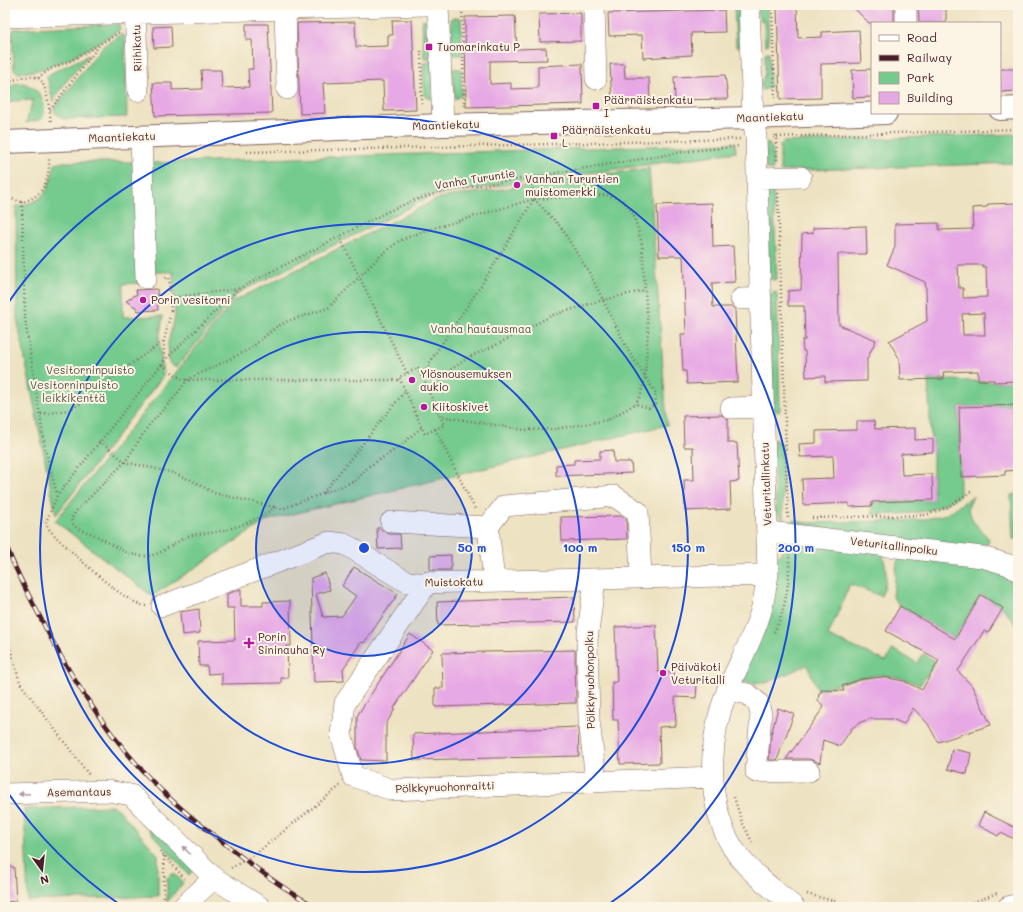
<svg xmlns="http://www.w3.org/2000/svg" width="1023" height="912" font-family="Mali,sans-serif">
  <rect width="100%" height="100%" fill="#fcf5e5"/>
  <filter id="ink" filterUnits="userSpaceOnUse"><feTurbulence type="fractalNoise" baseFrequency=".025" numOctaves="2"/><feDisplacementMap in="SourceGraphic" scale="8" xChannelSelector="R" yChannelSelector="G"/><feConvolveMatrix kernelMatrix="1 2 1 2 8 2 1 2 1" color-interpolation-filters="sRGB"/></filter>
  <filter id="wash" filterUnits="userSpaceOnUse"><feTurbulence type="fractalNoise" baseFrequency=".012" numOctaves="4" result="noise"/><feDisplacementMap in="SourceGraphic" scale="16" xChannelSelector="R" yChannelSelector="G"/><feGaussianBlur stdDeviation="0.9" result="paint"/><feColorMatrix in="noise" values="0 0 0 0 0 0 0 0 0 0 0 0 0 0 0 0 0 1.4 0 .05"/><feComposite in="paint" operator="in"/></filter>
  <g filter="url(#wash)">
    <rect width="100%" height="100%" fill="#ede2c1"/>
    <!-- green -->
    <path fill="#75ca8e" stroke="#60745c" d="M734,5H739L746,46H736Z
      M762,5H767L769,44L765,45L764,24L758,15V11Z
      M451,18H461L462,55H452Z
      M422,19L428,21L431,58H424Z
      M119,24L120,29L117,32C86,49 54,71 18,73L14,69L12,33L14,29Z
      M122,34L125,37L127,117L63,119L55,113L54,108L102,47Z
      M769,52L770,88L762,90L761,84L765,73V53Z
      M89,55L65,83L53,102L47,76C51,72 80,60 89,55Z
      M432,62V100L424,95L423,63Z
      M452,69H461L462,95L455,99Z
      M22,83C38,86 50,104 42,119L26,123L33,100L12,101L5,108V91L14,84Z
      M1018,134V163L780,171V146L783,142Z
      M766,142C776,146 772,161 773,170L766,169Z
      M735,143L736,152L434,195L238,293L176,368L169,363L168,342L175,317L173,272H153L151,163Z
      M63,162H136L139,283L123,284V317L163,316L159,339L163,376L56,515L17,319L16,206C46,202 48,191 55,164Z
      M649,168L667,425L268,520L152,596L55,521L234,301L439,198Z
      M773,183L777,279L774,280L769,278L765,186Z
      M775,292L777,293L780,410L779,412L776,411L773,407L770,294Z
      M928,379L994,382L1018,381V405L959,407L960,495C931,516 907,513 872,515V502L933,500V439H931Z
      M773,439L780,442L782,445L783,519L776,512Z
      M1018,494V539H1013L1011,495Z
      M973,496L968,508L973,521L989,539L984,552L794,525L792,520L806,523L921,520L947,514Z
      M799,543L882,553C887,567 888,583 881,596L850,584L828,636L886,661L893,649L917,663L923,654L936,661L920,685C879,667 858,678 818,690L807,665L766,683L737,682L773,568L782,550Z
      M902,555L993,568L1018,581V627L1003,608L981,595L955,639L900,606L893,597L897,562Z
      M121,799L195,867L189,875Z
      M112,806L117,808L158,855V896L28,901L24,809Z
      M172,874H175L183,883L167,902V878Z"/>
    <g id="blocks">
      <!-- building -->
      <path fill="#e7a9e5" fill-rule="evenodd" d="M797,5L798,38L822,37V32L859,30L861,63L821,64V98L780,99L777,6Z
        M851,5H894V23H869Z
        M918,5H941V7H946V23H919Z
        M724,10L725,32L691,33L692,55L643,58L642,35L609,36L608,13Z
        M581,13V41L540,42L539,14Z
        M515,16L517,49L546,48L547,60L490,61V84L511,83V89L538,88V66L582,64L583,104L466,107L465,17Z
        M392,20H412L416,110L384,111L383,81L323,83L325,113L300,114L297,23L355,22L356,47L388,46V35H393Z
        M246,24H268L272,113L155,116L153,83H172V90L202,89L201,70H221L222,88L249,87L248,69H253L252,40H246Z
        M171,26L172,47L154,48L153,27Z
        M610,64H624L625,78H649L650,101L612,103Z
        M872,69V97L853,98L852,70Z
        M1000,69H1018V91L1000,92Z
        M725,75L728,99L675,100L674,77Z
        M712,203L713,247L733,246L735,282L712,283L713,307H732L735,309L738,382L687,384L686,371H683L681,334H686L683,256H659L657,205Z
        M1018,203V381L994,382V380H978V371L943,372L944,379L900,380L899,358L889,341L927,321L926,289L925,282L887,265L895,247V224L939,223V230L973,229L972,208L987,207L988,204ZM958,265H983V267H986L987,297L963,298V288H959ZM984,313L985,335H963L962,314Z
        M866,226L867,254H838L839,325L876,340L867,359V381L825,382V376L806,377L805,351H803L802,340H805L804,306H788V291L801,290L802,234L813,233V228Z
        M157,289L158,310L137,311V308L126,301L137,294L136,290Z
        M1018,405V470L1005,471V475L961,477L959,407Z
        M722,415L728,419V443H737L739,481L730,482L731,509L685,511L684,480H694L693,447H684L683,416Z
        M857,421H874L875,429L915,428V440L933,439V452L901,454L902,475L932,474L933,500L872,502V506L849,507V503L803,505L802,479L834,478L833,456L800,457L799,444L816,443V431L857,430Z
        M613,450L614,462H631L632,473L556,476V465L574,464V460L600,459V451Z
        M622,516L626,519L627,539L562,541L561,517Z
        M377,528H380L384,532L390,534H400L401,548L378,549Z
        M451,555V570H430V556Z
        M354,567L398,594L364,643L361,642L343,669L344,681L314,682L311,578L325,573L330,590L316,594L323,617L342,616L356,596L342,586Z
        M241,589V606H263V602L290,601L291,646H287L288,678H281V683L222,684V673L208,674L207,666H199L198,641L235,640L234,608H227V594Z
        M981,595L1003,608L988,633L984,631L958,671L972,686L991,725L938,742L928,724L913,708L904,724L892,719H871L861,722L852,728L840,746L823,740L820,763L809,759H786L824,707L818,700L819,694L822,690L844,691L842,686L862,679L883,677L904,681L922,690L939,660L886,631L900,606L955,639Z
        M574,597L575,622L438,625L437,602Z
        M199,609L200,633L182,635L180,612Z
        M656,625L658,672H674L675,683L697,684L696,698L675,697L676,726L659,727L660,763L620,764L618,720H613L612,682H617L615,627Z
        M410,634L433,650L394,708L395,709L386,724V761L361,760L357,747V716Z
        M575,650L576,703L435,707V688H443L442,653Z
        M778,708L794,714L777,760H769L771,735Z
        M578,727L579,756L414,760L413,734Z
        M952,749L971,753L967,774L948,769Z
        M984,812L1018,829V840L1000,833L998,836L978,825Z
        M5,867H14L16,901L5,902Z"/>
    </g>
  </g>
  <g filter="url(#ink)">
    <use href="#blocks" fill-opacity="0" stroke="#836360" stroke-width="1"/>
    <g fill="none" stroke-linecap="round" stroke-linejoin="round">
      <!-- minor casing -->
      <g stroke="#836360" stroke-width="22">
        <path id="minor" d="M135,5L138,91
          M285,5L287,89
          M438,5L443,125
          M594,5L596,79
          M749,5L753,118L756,137L768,575C765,589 764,604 759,617C751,642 738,665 728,689C706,743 704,820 746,865C760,880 778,893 794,907
          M906,5V23
          M5,17L426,5
          M141,137L146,278
          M757,178L801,177
          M741,299L761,298
          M731,408L764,407
          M391,522L488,527
          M768,532L982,557L1009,565L1018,571
          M595,579L587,640L589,720L596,780
          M494,581L488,527L504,506L614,496L638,512L641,577
          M428,582L345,703L341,734L353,776L392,790L713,777
          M162,606L329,542L344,544L350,547L398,577L408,582L419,583L768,575
          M727,690L748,694L758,703L761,714L756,772L809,771
          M5,794L108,791L131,795L214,878
          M183,907L214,878L260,907
          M1008,907L1018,904"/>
      </g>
      <!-- major casing -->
      <g stroke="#836360" stroke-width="24">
        <path id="major" d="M1000,109L1018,108
          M5,142L443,125L753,118L886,113"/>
      </g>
      <!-- path -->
      <path stroke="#836360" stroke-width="2.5" stroke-dasharray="1 3" stroke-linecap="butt" d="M462,5L464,107
        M772,5L775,100
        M8,35L11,80
        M421,51L422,106
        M38,78L50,69L72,60L119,33
        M5,86C11,80 16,79 25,77C29,77 34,76 38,78C47,82 50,113 51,123
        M50,110L99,46
        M776,135L777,160
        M773,137L1018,129
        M247,152L740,139
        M778,193L788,518
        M5,197L22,202C44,197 50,178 49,158
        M534,199L560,226L590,274L629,352L645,376L641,395L635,404
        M22,202L25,319L45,448L57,495
        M339,236L407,373
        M170,298L238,289
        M164,361L238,289L387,212L415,200L440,192L690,151L740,146
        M162,365L183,380H400
        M418,368L444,425L425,434L399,377Z
        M422,377L435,354L482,284L534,199L531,178
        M429,393L449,371L469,357L496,345L553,315L603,300L645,290
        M41,414L69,410L96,395L115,375L164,341
        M435,429L475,509
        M100,441L125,462L170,472L191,480L214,493L282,509L355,481L368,467L399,447L422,427
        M323,493L405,391
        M275,507C259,520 236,528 216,532C206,534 196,533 186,537C174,543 162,554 148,556C125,557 111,542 92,534C83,530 75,531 71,520L76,511L125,462L149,425L174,398L187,380L250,349L276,327L288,321L328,308L379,257L399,241L424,231L534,199L607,195L622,200L633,213L642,244L645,290L648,329L645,376L655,392L656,404L649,408L635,404L608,420L555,429L525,430L440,416
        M812,518L926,515L948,507L972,491
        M146,606C123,603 75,554 56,537L48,528L46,522L57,496L164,361V341L171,312L169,278H162
        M5,630L20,683L89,775
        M774,632C787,608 790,578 789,551
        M734,797L742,822L752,842
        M160,851L186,880
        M164,856V907
        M231,868L254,855L340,786
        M807,894L857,907
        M954,907L964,906L997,893"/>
      <!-- minor -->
      <use href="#minor" stroke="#fff" stroke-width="21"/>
      <!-- major -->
      <use href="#major" stroke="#fff" stroke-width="22"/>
      <!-- rail casing -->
      <g stroke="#4a1f2b" stroke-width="4.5">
        <path id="rail" d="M5,542C13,566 26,590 38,613C68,674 106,733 153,782C176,806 203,827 229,847C256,869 285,890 316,907"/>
      </g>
      <!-- rail -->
      <use href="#rail" stroke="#fcf5e5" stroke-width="3" stroke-dasharray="9" stroke-linecap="butt"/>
    </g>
    <!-- one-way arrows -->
    <defs><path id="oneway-solid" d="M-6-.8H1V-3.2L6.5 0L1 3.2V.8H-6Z"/></defs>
    <g fill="#ae9aa0">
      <use href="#oneway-solid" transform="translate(24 794) rotate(178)"/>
      <use href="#oneway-solid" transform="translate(186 850) rotate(-135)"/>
    </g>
  </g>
  <!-- distance rings -->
  <circle cx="364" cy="548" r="108" fill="#1d4ed8" fill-opacity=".12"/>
  <g fill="none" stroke="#1d4ed8" stroke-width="2">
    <circle cx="364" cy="548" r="108"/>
    <circle cx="364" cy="548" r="216"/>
    <circle cx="364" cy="548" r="324"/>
    <path d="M122 906A432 432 0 0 1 6 790M6 306A432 432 0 1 1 606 906"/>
  </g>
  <!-- markers -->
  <g fill="#b5179e" stroke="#fcf5e5" stroke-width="1.5">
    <rect x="425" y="43" width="8" height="8" rx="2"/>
    <rect x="592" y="102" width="8" height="8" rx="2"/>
    <rect x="550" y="132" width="8" height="8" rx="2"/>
    <circle cx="517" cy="185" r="4"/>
    <circle cx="143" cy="300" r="4"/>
    <circle cx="412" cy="380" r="4"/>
    <circle cx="424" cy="407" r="4"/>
    <path d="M247 637h4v4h4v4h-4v4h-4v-4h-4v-4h4z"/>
    <circle cx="663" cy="673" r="4"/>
  </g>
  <g text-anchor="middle" stroke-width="4" stroke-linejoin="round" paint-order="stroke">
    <!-- poi labels -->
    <g font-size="11" fill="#4a1f2b" stroke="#fcf5e5" text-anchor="start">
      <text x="437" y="51">Tuomarinkatu P</text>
      <text x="604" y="104">Päärnäistenkatu<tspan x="604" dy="13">I</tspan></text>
      <text x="562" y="134">Päärnäistenkatu<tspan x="562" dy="13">L</tspan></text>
      <text x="525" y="183">Vanhan Turuntien<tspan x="525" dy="13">muistomerkki</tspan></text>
      <text x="151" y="304">Porin vesitorni</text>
      <text x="420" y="378">Ylösnousemuksen<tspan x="420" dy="13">aukio</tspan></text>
      <text x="432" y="411">Kiitoskivet</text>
      <text x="258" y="641">Porin<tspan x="258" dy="13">Sininauha Ry</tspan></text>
      <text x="671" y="671">Päiväkoti<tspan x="671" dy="13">Veturitalli</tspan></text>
    </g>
    <!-- street labels -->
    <g font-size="11" fill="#4a1f2b" stroke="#fcf5e5">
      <text transform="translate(137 48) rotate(-92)" y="4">Riihikatu</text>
      <text transform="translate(770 117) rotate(-2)" y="4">Maantiekatu</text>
      <text transform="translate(446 125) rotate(-2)" y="4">Maantiekatu</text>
      <text transform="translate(122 137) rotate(-2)" y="4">Maantiekatu</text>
      <text transform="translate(475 179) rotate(-9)" y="4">Vanha Turuntie</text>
      <text transform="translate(766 484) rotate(-92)" y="4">Veturitallinkatu</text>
      <text transform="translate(894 546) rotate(7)" y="4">Veturitallinpolku</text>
      <text transform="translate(454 582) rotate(-1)" y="4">Muistokatu</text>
      <text transform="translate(590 680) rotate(-91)" y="4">Pölkkyruohonpolku</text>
      <text transform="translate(445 787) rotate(-2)" y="4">Pölkkyruohonraitti</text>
      <text transform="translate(79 792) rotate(-1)" y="4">Asemantaus</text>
    </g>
    <!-- park labels -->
    <g font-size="11" fill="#575249" stroke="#fcf5e5">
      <text x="481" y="333">Vanha hautausmaa</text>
      <text x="90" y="374">Vesitorninpuisto</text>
      <text x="74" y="389">Vesitorninpuisto<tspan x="74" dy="13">leikkikenttä</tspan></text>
    </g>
  </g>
  <circle cx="364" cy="548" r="6" fill="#1d4ed8" stroke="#fcf5e5" stroke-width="2"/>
  <g font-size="12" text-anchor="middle" font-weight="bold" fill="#1d4ed8" stroke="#fcf5e5" stroke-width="4" stroke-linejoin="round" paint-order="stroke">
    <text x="472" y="552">50 m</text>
    <text x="580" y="552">100 m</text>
    <text x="688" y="552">150 m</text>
    <text x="796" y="552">200 m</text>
  </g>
  <!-- margin -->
  <rect width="1023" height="912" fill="none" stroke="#fcf5e5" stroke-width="20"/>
  <!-- legend -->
  <rect x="871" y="22" width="130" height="92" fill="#fcf5e5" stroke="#b59f9b"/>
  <rect x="879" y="35" width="20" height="6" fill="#ffffff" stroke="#b59f9b"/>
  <text x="907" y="42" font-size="12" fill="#4a1f2b">Road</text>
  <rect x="879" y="55" width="20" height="6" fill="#4a1f2b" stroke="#b59f9b"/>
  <text x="907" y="62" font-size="12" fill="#4a1f2b">Railway</text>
  <rect x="879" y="72" width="20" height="12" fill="#75ca8e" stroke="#b59f9b"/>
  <text x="907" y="82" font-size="12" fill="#4a1f2b">Park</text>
  <rect x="879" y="92" width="20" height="12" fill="#e7a9e5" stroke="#b59f9b"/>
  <text x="907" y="102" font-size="12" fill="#4a1f2b">Building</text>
  <!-- north arrow -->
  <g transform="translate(42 870) rotate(165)" stroke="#fcf5e5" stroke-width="3" paint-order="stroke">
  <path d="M0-3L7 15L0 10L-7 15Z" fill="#4a1f2b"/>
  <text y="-6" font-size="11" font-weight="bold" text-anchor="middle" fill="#4a1f2b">N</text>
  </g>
</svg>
